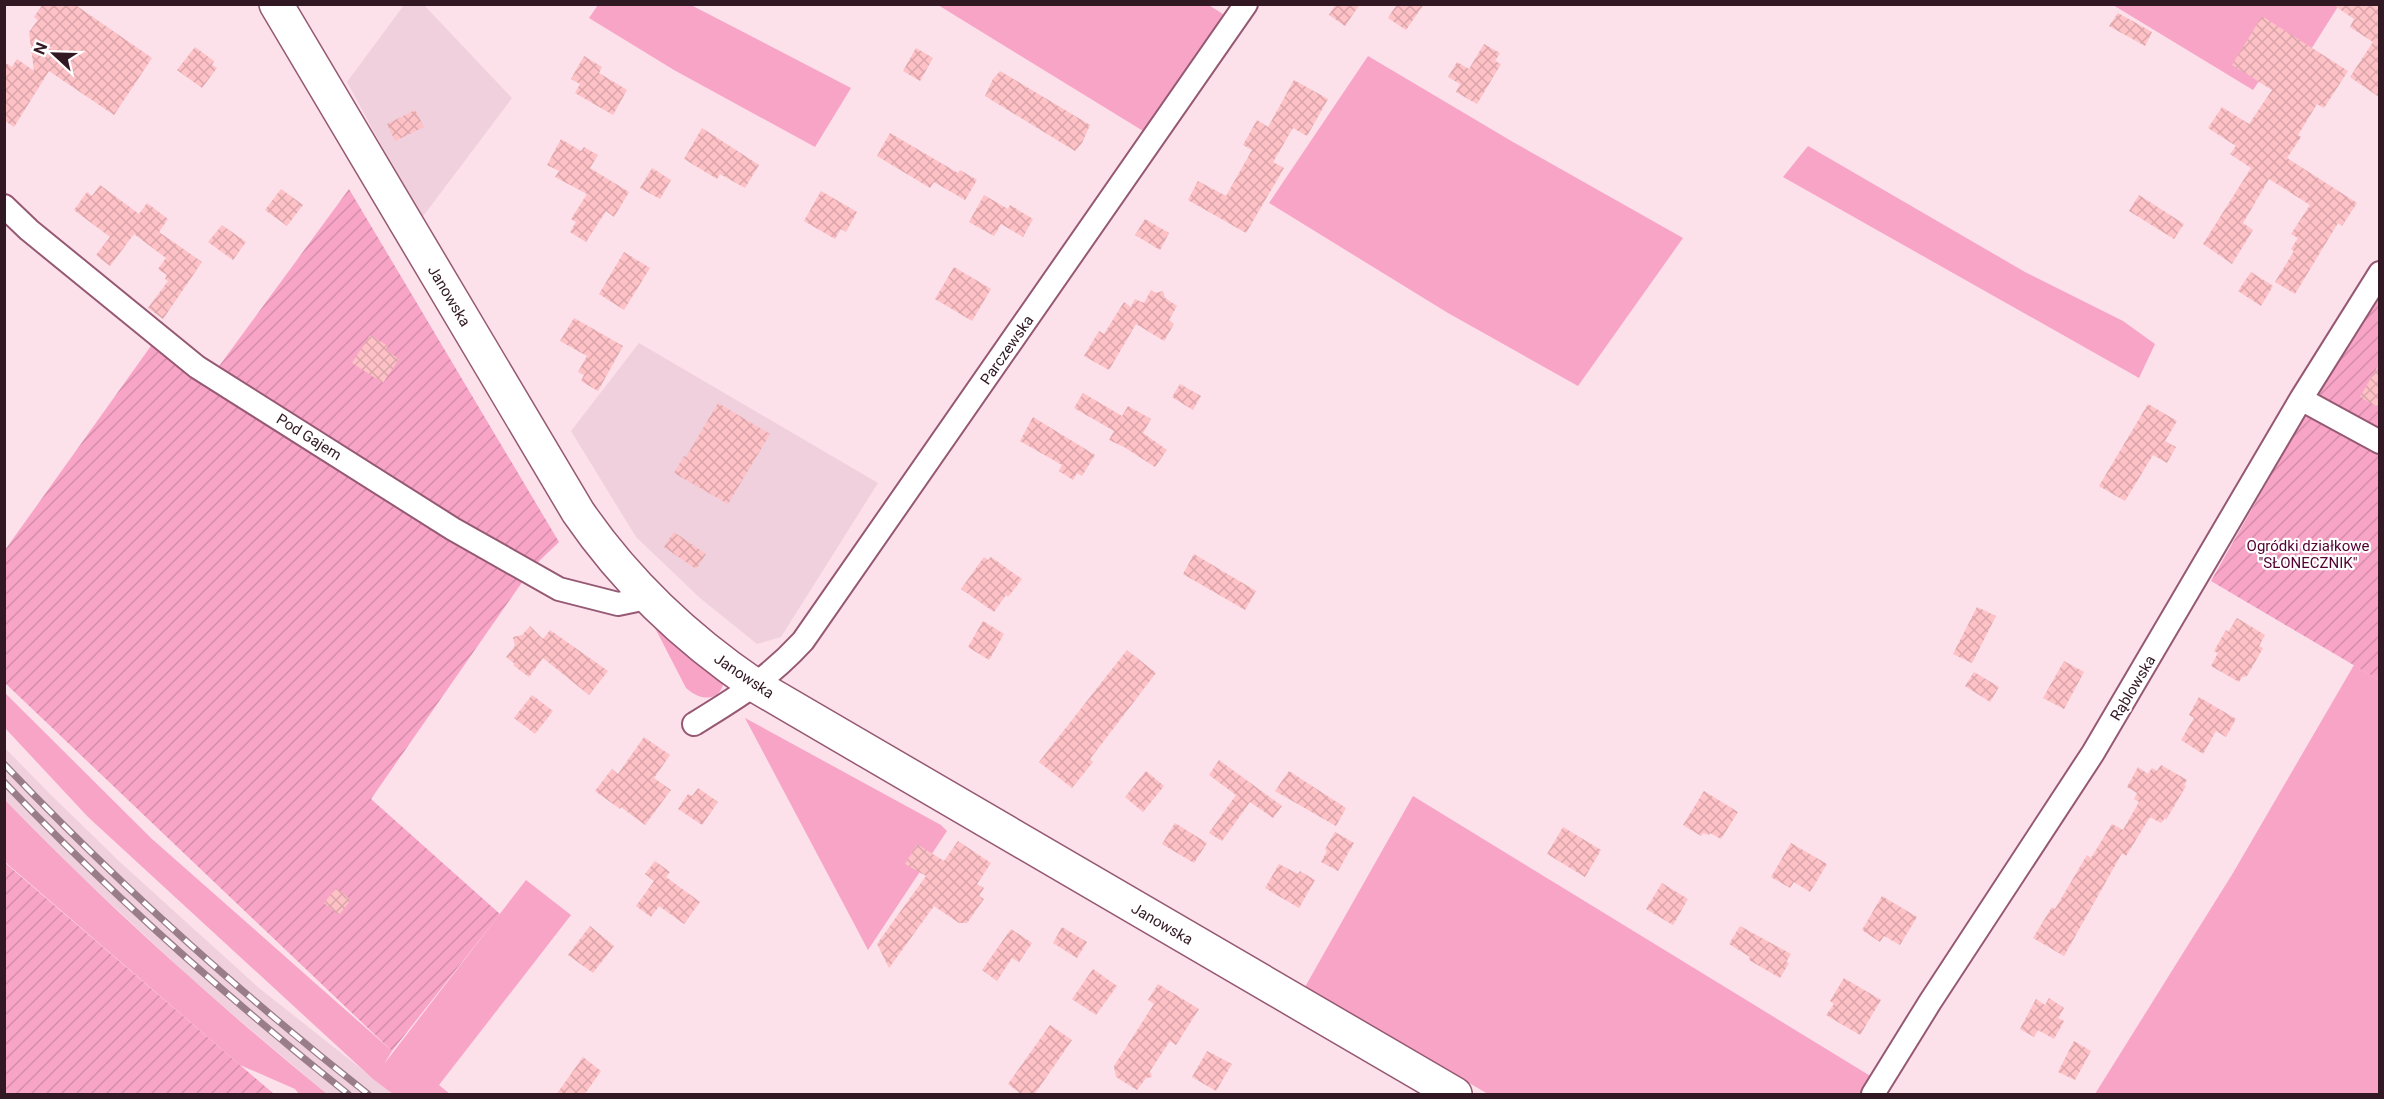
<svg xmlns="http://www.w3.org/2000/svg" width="2384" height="1099" font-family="Roboto,sans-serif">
  <defs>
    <pattern id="garden-furrows" width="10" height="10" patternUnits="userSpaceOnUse" patternTransform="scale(1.5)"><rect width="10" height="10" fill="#f8a4c7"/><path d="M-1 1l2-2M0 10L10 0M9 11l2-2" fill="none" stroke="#d58cab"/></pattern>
    <pattern id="building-cross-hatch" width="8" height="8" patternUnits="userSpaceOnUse" patternTransform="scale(1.5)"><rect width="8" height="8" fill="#fdc1c6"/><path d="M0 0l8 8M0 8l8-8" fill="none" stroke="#d9a5aa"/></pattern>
  </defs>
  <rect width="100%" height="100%" fill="#fce0ea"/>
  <!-- built -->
  <path fill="#f0d0dc" d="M404,5H424L512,98L421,219L347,82Z
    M639,343L878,483L781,637L757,644L700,598L636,537L571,431Z
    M4,747L50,794L121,863L259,988L393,1094H327L197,984L80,875L5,800Z"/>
  <!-- green -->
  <path fill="#f8a4c7" d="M1207,4L1226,16L1148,134L938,5Z
    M598,5H691L851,88L815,147L674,70L589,18Z
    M2113,5H2339L2298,70L2275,58L2253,90Z
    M1368,56L1513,142L1683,238L1578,386L1448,313L1269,203Z
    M1808,146L2025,272L2123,321L2155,344L2139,378L1783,177Z
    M654,626L724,680C721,703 700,701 686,688Z
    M2354,665L2379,680V1094H2095L2233,873Z
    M4,692L152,839L392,1051L384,1064L526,880L571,915L439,1085L450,1094H393L373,1079L88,817L5,728Z
    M745,718L941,825L947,831L868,950Z
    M1413,796L1872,1077L1861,1094H1488L1305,987Z
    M5,800C106,904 214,1002 327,1094H299L295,1089L240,1065L5,862Z"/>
  <!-- garden -->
  <path fill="url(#garden-furrows)" d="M349,189L559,542L532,568L371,799L500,914L392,1051L5,683V550L153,343L217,369Z
    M2379,285V680L2211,581Z
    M4,862L240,1065L274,1094H5Z"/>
  <!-- building -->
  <path fill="url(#building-cross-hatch)" d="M43,4H74L152,58L114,115L49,71L14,127L4,120V62L12,67L17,59L34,71L29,32L38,20L34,17Z
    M1336,4H1360L1345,26L1329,15Z
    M1397,4H1424L1406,30L1388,18Z
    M2332,4H2379V97L2350,77L2373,42L2350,27L2354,19Z
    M2118,13L2152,32L2145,46L2109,26Z
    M2262,16L2348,71L2324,108L2317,104L2298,135L2301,137L2287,158L2357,203L2342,226L2338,223L2295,294L2275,282L2294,251L2291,249L2298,238L2291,234L2310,205L2269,179L2243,223L2253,230L2232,264L2203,244L2251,168L2230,154L2236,146L2208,128L2222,107L2249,124L2272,90L2232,65Z
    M1484,44L1500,53L1495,61L1501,64L1477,104L1456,92L1460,84L1448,77L1457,62L1469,69Z
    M195,47L214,61L212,65L217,68L202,88L177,70Z
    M916,48L933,58L920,81L903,71Z
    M584,56L602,67L599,73L627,90L613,115L575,93L580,84L571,79Z
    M1000,71L1090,125L1082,143L1075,151L985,96L993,79Z
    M1294,80L1328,99L1307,136L1293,128L1273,162L1284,168L1246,233L1188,200L1198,181L1226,196L1252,150L1243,145L1257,120L1268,127Z
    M415,110L424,127L395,141L387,124Z
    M702,128L759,165L745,188L720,174L717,179L684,159Z
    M890,133L958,173L960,170L977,180L965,200L934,182L930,188L877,156Z
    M561,139L581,151L584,147L598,155L590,168L629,192L614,217L606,211L586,242L570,232L576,222L571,219L587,194L555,177L559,171L547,165Z
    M652,168L671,180L660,199L640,188Z
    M100,185L139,214L147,203L168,219L159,232L202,262L163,319L148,308L168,281L165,279L167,275L158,269L166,258L134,234L110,266L96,255L110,237L74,210L87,192L92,196Z
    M281,189L303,205L287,226L265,210Z
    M821,191L857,212L846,232L841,229L835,239L804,221Z
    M984,195L1008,209L1010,205L1033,219L1023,237L1001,224L994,236L969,222Z
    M2139,195L2184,224L2174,239L2129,211Z
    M1145,219L1169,233L1160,250L1135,235Z
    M222,225L246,242L233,260L208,242Z
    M624,252L650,268L624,310L599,294Z
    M954,267L991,289L972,321L935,299Z
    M2251,272L2273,286L2261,306L2238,291Z
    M1151,290L1156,293L1163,291L1165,298L1177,306L1169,320L1174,324L1164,341L1136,324L1109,370L1084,356L1099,331L1104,334L1124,302L1131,307L1135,299L1144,303Z
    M574,318L623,346L598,391L581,381L584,375L578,372L587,356L560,341Z
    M370,335L388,346L386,350L399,359L383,383L352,363Z
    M2379,364V408L2360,397Z
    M1180,384L1201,396L1193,410L1172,397Z
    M1083,393L1122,416L1128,406L1151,419L1143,433L1167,450L1155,467L1124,447L1109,440L1114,431L1074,408Z
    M718,403L770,434L728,504L674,473L684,456L686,457Z
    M2148,404L2177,421L2165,441L2176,447L2167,463L2153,455L2125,501L2099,486Z
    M1033,417L1095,455L1082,476L1077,473L1073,480L1059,471L1062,465L1020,441Z
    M674,532L706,554L696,569L664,547Z
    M1194,554L1256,591L1245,610L1183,574Z
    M984,557L988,560L991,557L1022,579L1008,597L1006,595L994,612L961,589Z
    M1977,607L1996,616L1972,663L1953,654Z
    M2237,618L2265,635L2259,646L2263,648L2247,676L2242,677L2239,682L2211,666L2218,653L2214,651L2226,630L2228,632Z
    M983,621L1004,634L989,660L968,647Z
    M530,626L543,639L550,630L608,671L589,695L543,658L529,677L513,665L515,664L506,657L515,646L513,637L522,635Z
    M1127,650L1156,673L1090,759L1093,762L1072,788L1039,762Z
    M2064,661L2084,672L2064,709L2043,698Z
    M1974,672L1999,687L1990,702L1965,686Z
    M532,695L553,711L535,734L514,718Z
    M2199,697L2236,719L2226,737L2216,731L2203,754L2181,740L2194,718L2189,715Z
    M644,737L670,755L654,778L671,790L645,825L621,807L620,809L595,791L612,769L618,774Z
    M1219,760L1282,806L1273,818L1250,802L1222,841L1209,833L1236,795L1209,775Z
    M2161,765L2187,780L2184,785L2186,786L2166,820L2165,818L2161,823L2150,817L2126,856L2122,853L2064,956L2033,938L2052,907L2055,909L2087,855L2091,858L2112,824L2123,830L2139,802L2134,799L2137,793L2127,787L2138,767L2148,774L2152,768L2157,771Z
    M1146,771L1164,786L1143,812L1125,797Z
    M1289,771L1346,808L1336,826L1275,791Z
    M698,788L718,802L702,825L678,809L688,794L692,796Z
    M1704,791L1738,812L1721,839L1710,833L1709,835L1703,833L1701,836L1683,825Z
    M1175,823L1207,843L1194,863L1162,844Z
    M1563,827L1601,850L1585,877L1547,854Z
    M1335,832L1354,843L1338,871L1321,862L1327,851L1325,849Z
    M958,841L991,863L977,884L984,888L979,896L984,899L967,923H959L934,906L889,968L877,944L926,876L905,864L917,844L944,861Z
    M1791,843L1827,864L1810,892L1794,882L1790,888L1771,877Z
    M655,861L670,872L666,877L700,902L684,924L659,906L651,917L636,906L654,881L645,874Z
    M1279,864L1298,874L1300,871L1315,880L1299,908L1265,888Z
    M1662,883L1688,899L1673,925L1646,909Z
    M336,888L351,900L339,915L324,903Z
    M1882,896L1917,917L1900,945L1884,936L1880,942L1862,930Z
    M590,926L614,946L593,973L568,955Z
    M1740,926L1791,954L1786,962L1789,963L1780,978L1749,960L1750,957L1729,944Z
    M1062,927L1087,942L1077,958L1053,943Z
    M1011,929L1032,943L1019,962L1012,958L997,981L982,970Z
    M1093,969L1117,986L1096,1015L1072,999Z
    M1844,978L1881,1000L1860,1035L1826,1015L1834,1004L1830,1001Z
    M1158,984L1199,1009L1176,1045L1170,1041L1150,1071L1152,1077L1146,1078L1137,1090L1116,1077L1114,1066L1154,1004L1148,1000Z
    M2049,998L2064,1008L2058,1018L2064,1021L2054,1039L2038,1030L2034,1037L2020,1029L2036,999L2045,1005Z
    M1050,1025L1072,1040L1034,1095H1022L1008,1084Z
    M2074,1041L2091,1051L2075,1080L2058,1072Z
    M1207,1051L1232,1064L1216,1091L1192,1077Z
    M583,1057L601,1071L584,1095H556Z"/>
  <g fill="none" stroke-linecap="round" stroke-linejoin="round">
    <!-- street casing -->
    <g stroke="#965973" stroke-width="26">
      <path id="street" d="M4,206L29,230L197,367L453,529L559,589L618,604L647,598
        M2301,399L2380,442
        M694,724C738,697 768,679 803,641L1246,4
        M1873,1094L1930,1002L2093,753L2301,399L2380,273"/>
    </g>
    <!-- secondary casing -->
    <g stroke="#965973" stroke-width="36">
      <path id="secondary" d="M276,4L578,512C626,582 685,638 756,686L1455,1094"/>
    </g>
    <!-- street -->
    <use href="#street" stroke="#fff" stroke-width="22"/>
    <!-- secondary -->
    <use href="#secondary" stroke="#fff" stroke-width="33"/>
    <!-- rail casing -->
    <g stroke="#997e89" stroke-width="7">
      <path id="rail" d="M4,764C117,883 240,993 368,1094
        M4,782C111,895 228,998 348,1094"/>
    </g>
    <!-- rail -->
    <use href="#rail" stroke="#fff" stroke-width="4.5" stroke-dasharray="14" stroke-linecap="butt"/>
  </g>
  <g text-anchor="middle" stroke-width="4.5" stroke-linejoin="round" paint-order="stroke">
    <!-- street labels -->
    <g font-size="15" fill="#311823" stroke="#fff">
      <text transform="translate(449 296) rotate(59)" y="5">Janowska</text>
      <text transform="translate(1007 350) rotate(-55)" y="5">Parczewska</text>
      <text transform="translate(309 437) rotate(32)" y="5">Pod Gajem</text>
      <text transform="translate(744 676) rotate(34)" y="5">Janowska</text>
      <text transform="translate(2133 688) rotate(-59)" y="5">Rąblowska</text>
      <text transform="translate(1162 924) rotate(30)" y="5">Janowska</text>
    </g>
    <!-- park labels -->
    <g font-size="15" fill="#530130" stroke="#fff">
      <text x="2308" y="551">Ogródki działkowe<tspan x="2308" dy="17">"SŁONECZNIK"</tspan></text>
    </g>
  </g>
  <!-- border -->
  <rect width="2384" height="1099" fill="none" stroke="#311823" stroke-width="12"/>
  <!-- north arrow -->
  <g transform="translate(54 54) rotate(292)" stroke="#ffffff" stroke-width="4.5" paint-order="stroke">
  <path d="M0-4.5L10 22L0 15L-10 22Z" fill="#311823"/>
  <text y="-9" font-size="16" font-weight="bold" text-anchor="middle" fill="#311823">N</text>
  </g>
</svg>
